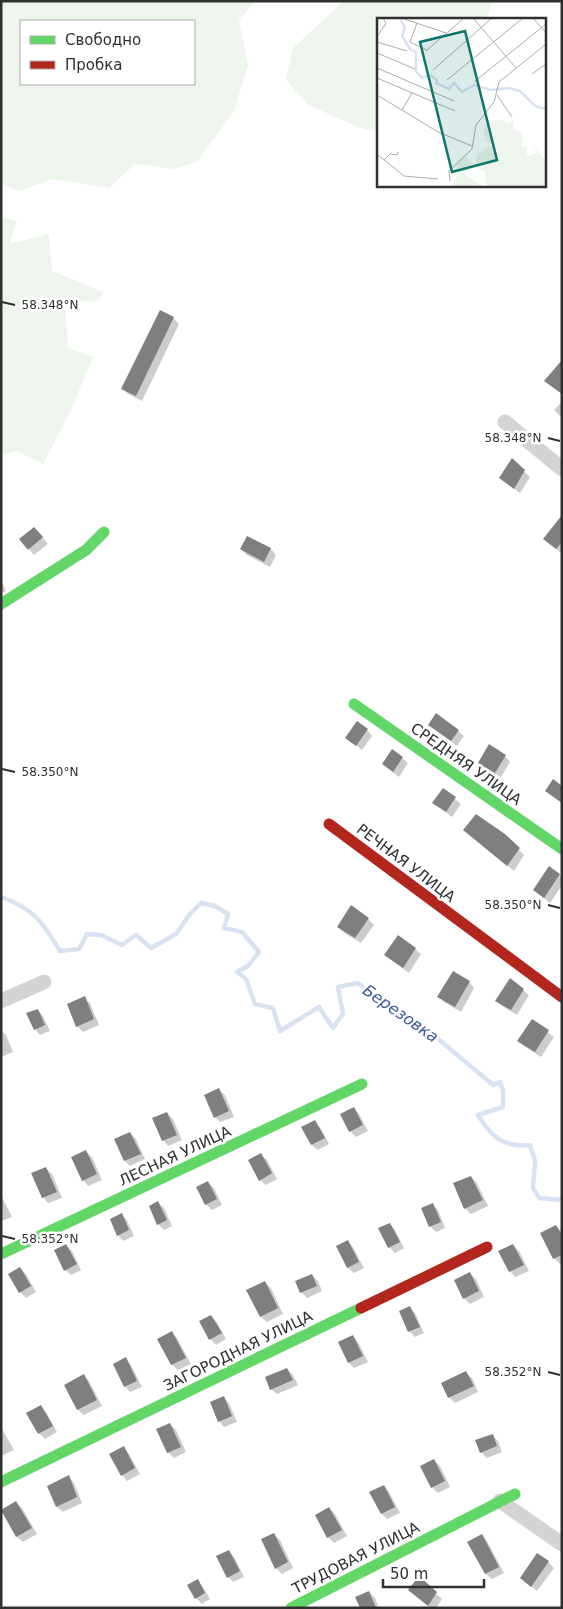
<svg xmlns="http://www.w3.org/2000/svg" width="563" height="1609" font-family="'DejaVu Sans',sans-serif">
  <rect width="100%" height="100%" fill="#fff"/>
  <!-- green -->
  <path fill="#eef5ec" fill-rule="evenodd" d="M1,1H255L239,20L248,65L234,111L197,162L173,169L135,164L109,188L52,179L19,191L1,184ZM21,21H194V84H21Z
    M344,1H492L487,19H378V131L363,129L308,105L286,80L293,48Z
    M1,217L17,221L9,244L49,234L52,271L103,292L99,300L65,304L68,348L93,357L70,412L43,464L17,451L1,455Z"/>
  <!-- shadow -->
  <path fill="#0003" d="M173,318L179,324L142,401L128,394L123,389Z
    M562,402V418L554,410Z
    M512,460L530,477L520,493L501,478Z
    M562,525V554L544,539Z
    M40,534L48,544L34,555L29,549Z
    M247,538L271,549L276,555L270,567L247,555L241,549Z
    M1,580L6,591L1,593Z
    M430,725L458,731L464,736L457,746Z
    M367,730L372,736L362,750L346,737Z
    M505,756L510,762L501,777L486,769L480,763Z
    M402,758L408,763L399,777L383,764Z
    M443,789L461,804L452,817L434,803Z
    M504,835L524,855L514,871L493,854Z
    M559,875L562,878V885L550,903L534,890Z
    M368,919L374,925L361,943L344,933L338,927Z
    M415,949L421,954L409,973L385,955Z
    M469,982L474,988L461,1012L444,1002L438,996Z
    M523,990L529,995L517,1015L502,1006L496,1001Z
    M84,998L90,1003L99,1025L83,1032L77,1026Z
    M38,1010L43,1016L50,1031L40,1035L35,1029Z
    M532,1020L554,1037L541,1057L524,1046L518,1041Z
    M1,1031L6,1035L13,1052L1,1057Z
    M219,1090L225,1095L234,1117L220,1122L215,1117Z
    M354,1108L359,1114L368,1131L356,1137L350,1131L342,1114Z
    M167,1113L173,1119L182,1140L168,1146L163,1140Z
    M314,1122L320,1127L329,1144L318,1150L312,1145L303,1127Z
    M130,1133L136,1139L145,1159L130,1166L125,1161L116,1139Z
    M86,1152L92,1157L102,1180L88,1186L83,1180Z
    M261,1155L267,1160L277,1179L266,1185L260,1180Z
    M46,1168L52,1174L62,1198L48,1203L43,1197Z
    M471,1177L477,1183L488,1206L471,1214L465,1208Z
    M208,1183L214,1188L222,1205L212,1210L206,1204Z
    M1,1195L12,1217L1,1221Z
    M158,1203L164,1208L172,1226L164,1230L158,1224Z
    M432,1205L438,1210L445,1228L436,1232L430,1226Z
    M122,1215L127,1220L134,1236L123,1241L118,1235Z
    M390,1224L395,1230L404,1248L395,1253L389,1247Z
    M556,1226L562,1232V1263L560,1264L554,1258Z
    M347,1241L353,1247L364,1268L354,1273L348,1268L337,1247Z
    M66,1245L72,1251L81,1270L71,1275L65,1270Z
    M513,1245L519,1251L529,1271L515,1277L510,1271Z
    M20,1268L26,1274L36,1292L26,1298L20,1292Z
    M470,1274L476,1279L484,1297L470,1304L464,1298Z
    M312,1275L318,1281L322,1291L307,1298L301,1292Z
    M265,1283L271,1288L283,1314L267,1322L261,1317Z
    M410,1308L415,1313L424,1333L415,1337L409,1331Z
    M211,1316L217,1322L226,1339L216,1345L210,1339Z
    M172,1333L177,1338L191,1364L178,1370L172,1365L159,1339Z
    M353,1336L358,1342L368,1362L354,1368L349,1363Z
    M126,1359L131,1365L142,1387L130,1392L125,1386Z
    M287,1369L293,1375L298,1385L277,1394L271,1389Z
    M466,1373L472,1378L478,1392L455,1403L449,1397Z
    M83,1375L89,1381L102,1406L84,1415L78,1410L66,1385Z
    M223,1398L229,1403L237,1422L224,1427L219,1421Z
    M41,1406L46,1412L57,1432L45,1439L39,1433Z
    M170,1424L176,1430L186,1452L174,1458L168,1452Z
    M1,1427L14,1450L1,1456Z
    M492,1435L498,1441L502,1452L487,1458L481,1452Z
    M124,1448L129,1454L140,1474L127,1481L122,1475Z
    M434,1460L440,1466L450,1487L438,1493L432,1487Z
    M69,1477L74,1483L82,1503L63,1512L57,1507L48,1486Z
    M384,1486L389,1492L400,1513L387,1519L382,1514Z
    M16,1503L22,1508L37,1534L23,1542L17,1537L2,1511Z
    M329,1508L335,1514L347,1536L334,1543L328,1537Z
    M274,1534L280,1540L293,1568L282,1574L276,1568Z
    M482,1535L487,1541L504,1573L492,1579L486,1574L469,1543Z
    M228,1551L234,1557L244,1577L233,1582L228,1577Z
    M548,1562L554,1568L537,1591L521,1578Z
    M419,1578L442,1599L436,1608H431L409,1590Z
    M198,1581L203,1587L210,1599L202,1604L196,1598Z
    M369,1592L375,1598L379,1608H361Z"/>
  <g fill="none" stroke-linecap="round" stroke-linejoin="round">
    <!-- stream -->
    <path stroke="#d9e2f3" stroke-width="4.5" d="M1,897C34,909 42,921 60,951L79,949L87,934L101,935L122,945L136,935L151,948L176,934L190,914L201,903L215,906L228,914L224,928L242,932L259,952L248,966L237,972L246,979L255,1004L273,1008L280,1031L319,1007L333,1028L343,1014L338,987L358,983L407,1021L430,1032L493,1085L500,1082L503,1091V1107L478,1115C491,1136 503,1148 530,1145L535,1161L533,1188L539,1198L560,1200L562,1198"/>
  </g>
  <!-- building -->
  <path fill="#7f7f7f" d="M160,310L174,317L136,396L121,389Z
    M562,360V394L544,381Z
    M512,458L525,470L514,489L499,478Z
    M562,515V542L556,549L543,539Z
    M34,527L43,537L28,550L19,539Z
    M247,536L271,548L264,562L240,549Z
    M436,713L459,730L451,741L428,725Z
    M357,721L368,729L356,746L345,738Z
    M489,744L506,755L495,773L478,763Z
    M392,749L403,757L393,772L382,764Z
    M553,779L562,786V803L545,791Z
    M443,788L456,797L446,812L432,803Z
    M476,814L505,834L520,848L507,866L463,830Z
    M549,866L560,874L544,898L533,890Z
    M351,905L369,918L355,938L337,927Z
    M398,935L416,948L403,968L384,955Z
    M453,971L470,981L455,1007L437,997Z
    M510,978L524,989L511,1010L495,1001Z
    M85,996L94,1019L76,1027L67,1004Z
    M38,1009L45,1025L34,1030L26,1013Z
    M532,1019L549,1030L535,1052L517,1041Z
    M219,1088L229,1111L214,1118L204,1095Z
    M354,1107L363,1125L349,1132L340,1114Z
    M167,1112L177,1135L162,1141L152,1118Z
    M315,1120L325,1138L311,1145L301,1127Z
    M130,1132L141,1154L124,1161L114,1139Z
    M86,1150L97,1174L82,1181L71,1157Z
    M261,1153L272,1173L259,1181L248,1160Z
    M46,1167L57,1192L42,1198L31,1173Z
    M471,1176L483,1200L464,1209L453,1183Z
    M208,1181L217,1199L205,1205L196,1187Z
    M158,1201L167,1220L157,1225L149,1206Z
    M433,1203L441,1222L429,1227L421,1208Z
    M122,1213L129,1230L117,1236L110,1219Z
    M390,1223L400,1242L388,1248L378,1228Z
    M556,1225L562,1235V1255L553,1259L540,1233Z
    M348,1240L359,1262L347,1268L336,1246Z
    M66,1244L77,1264L64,1271L54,1250Z
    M513,1244L524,1265L509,1272L498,1251Z
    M20,1267L31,1286L19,1293L8,1274Z
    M470,1272L479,1291L463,1299L454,1280Z
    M312,1274L317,1286L300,1293L295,1281Z
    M265,1281L278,1308L260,1317L246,1290Z
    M410,1306L420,1327L408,1332L399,1311Z
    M211,1315L222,1333L209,1340L199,1321Z
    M172,1331L186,1358L171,1365L157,1339Z
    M353,1335L363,1356L348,1363L338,1342Z
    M126,1357L137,1381L124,1387L113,1364Z
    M287,1368L293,1380L270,1390L265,1377Z
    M466,1371L474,1386L448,1398L441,1383Z
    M84,1374L97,1400L77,1410L64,1385Z
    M224,1396L232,1416L218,1422L210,1402Z
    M41,1405L53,1426L38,1434L26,1413Z
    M170,1423L181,1447L167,1453L156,1429Z
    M493,1434L497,1446L480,1453L475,1440Z
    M124,1446L135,1468L121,1476L109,1454Z
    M434,1459L445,1481L431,1488L420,1466Z
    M69,1475L77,1497L56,1507L47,1486Z
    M384,1485L395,1507L381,1514L369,1492Z
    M16,1501L32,1528L16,1537L1,1510Z
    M329,1507L342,1530L327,1538L315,1515Z
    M274,1533L288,1562L275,1569L261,1539Z
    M482,1534L499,1567L485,1574L467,1542Z
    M229,1550L240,1571L227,1578L216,1556Z
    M537,1553L549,1561L531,1587L520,1578Z
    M419,1576L437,1592L428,1606L408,1590Z
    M198,1579L205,1593L195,1599L187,1585Z
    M369,1591L376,1608H360L355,1597Z"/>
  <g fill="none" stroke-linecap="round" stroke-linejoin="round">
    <!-- street -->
    <path stroke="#d4d4d4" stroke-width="15" d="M505,422L562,469
      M1,1001L44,982
      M500,1501L562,1544"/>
    <!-- fast -->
    <path stroke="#63d668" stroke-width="11" d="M1,604L86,550L104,532
      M354,704L562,849
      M1,1254L362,1084
      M1,1482L361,1308
      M291,1608L515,1494"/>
    <!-- jam -->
    <path stroke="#b3261e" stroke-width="11" d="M329,824L562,997
      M361,1308L487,1247"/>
  </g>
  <!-- ticks -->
  <path fill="none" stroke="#303030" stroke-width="2" d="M2,302L15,305M548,438L560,441M2,769L15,772M548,905L560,908M2,1236L15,1239M548,1372L560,1375"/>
  <g text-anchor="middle" stroke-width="5" stroke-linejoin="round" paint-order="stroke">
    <!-- street labels -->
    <g font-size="15" fill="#303030" stroke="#fff">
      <text transform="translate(466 764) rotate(35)" y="5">СРЕДНЯЯ УЛИЦА</text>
      <text transform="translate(406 863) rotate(37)" y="5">РЕЧНАЯ УЛИЦА</text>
      <text transform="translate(175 1156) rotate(-25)" y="5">ЛЕСНАЯ УЛИЦА</text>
      <text transform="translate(238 1351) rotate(-26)" y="5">ЗАГОРОДНАЯ УЛИЦА</text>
      <text transform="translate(356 1558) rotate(-27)" y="5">ТРУДОВАЯ УЛИЦА</text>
    </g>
    <!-- water labels -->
    <g font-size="16" font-style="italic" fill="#395897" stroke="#fff">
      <text transform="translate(401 1013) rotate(35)" y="6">Березовка</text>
    </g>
  </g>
  <!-- overview -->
  <g transform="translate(377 18)">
    <rect width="169" height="169" fill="#fff"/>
    <path d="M121,101L132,105L137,102L136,112L142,113L146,119L145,129L150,128V138L160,135L155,126L169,144V169H109L108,153L99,150V138L108,130L120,128L106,121L109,119L106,116L108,106ZM89,139L96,145L87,156L107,169H74L79,162L80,144Z" fill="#eef5ec"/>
    <path fill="none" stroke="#d9e2f3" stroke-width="2.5" d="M23,0L28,10L25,18L33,31L39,34V53L45,60L53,57L60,62L59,65L72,71L77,65L85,74L97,67L114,72L131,70L143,73L158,88L169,91"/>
    <path fill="none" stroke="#acacac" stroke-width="1" d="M96,0L139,50M156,0L169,15M27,1L69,15M40,5L33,24L50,32M0,19L9,5L6,0M0,24L30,33M49,33L87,0M0,35L38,51M0,50L77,83M56,52L115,0M155,56L169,46M0,60L78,93M70,62L146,0M97,64L169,6M0,77L61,114L95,128M120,77L135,99M25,92L35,75M0,136L27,158L61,161M7,142L13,136L20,137L21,134M73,163L72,153L95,131L99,107L117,84L122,64L169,26"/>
    <path fill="#0f766e" fill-opacity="0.15" stroke="#0f766e" stroke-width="2.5" d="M88,13L120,142L75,154L43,24Z"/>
    <rect width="169" height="169" fill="none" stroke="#303030" stroke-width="2.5"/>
  </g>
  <g font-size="12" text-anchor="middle" fill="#303030" stroke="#fff" stroke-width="5" stroke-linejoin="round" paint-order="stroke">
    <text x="50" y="309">58.348°N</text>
    <text x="513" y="442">58.348°N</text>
    <text x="50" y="776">58.350°N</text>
    <text x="513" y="909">58.350°N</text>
    <text x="50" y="1243">58.352°N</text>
    <text x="513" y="1376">58.352°N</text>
  </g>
  <!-- border -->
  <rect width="563" height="1609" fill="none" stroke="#303030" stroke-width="5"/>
  <!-- legend -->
  <rect x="20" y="20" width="175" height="65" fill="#ffffff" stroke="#acacac"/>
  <rect x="30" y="36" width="25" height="8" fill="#63d668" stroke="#acacac"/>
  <text x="65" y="45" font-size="15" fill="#303030">Свободно</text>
  <rect x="30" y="61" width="25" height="8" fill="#b3261e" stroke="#acacac"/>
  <text x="65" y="70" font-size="15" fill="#303030">Пробка</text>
  <!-- scale -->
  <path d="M383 1579v8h101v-8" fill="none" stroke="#303030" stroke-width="2.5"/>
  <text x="390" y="1579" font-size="15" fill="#303030" stroke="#ffffff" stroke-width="4" paint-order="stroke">50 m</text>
</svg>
